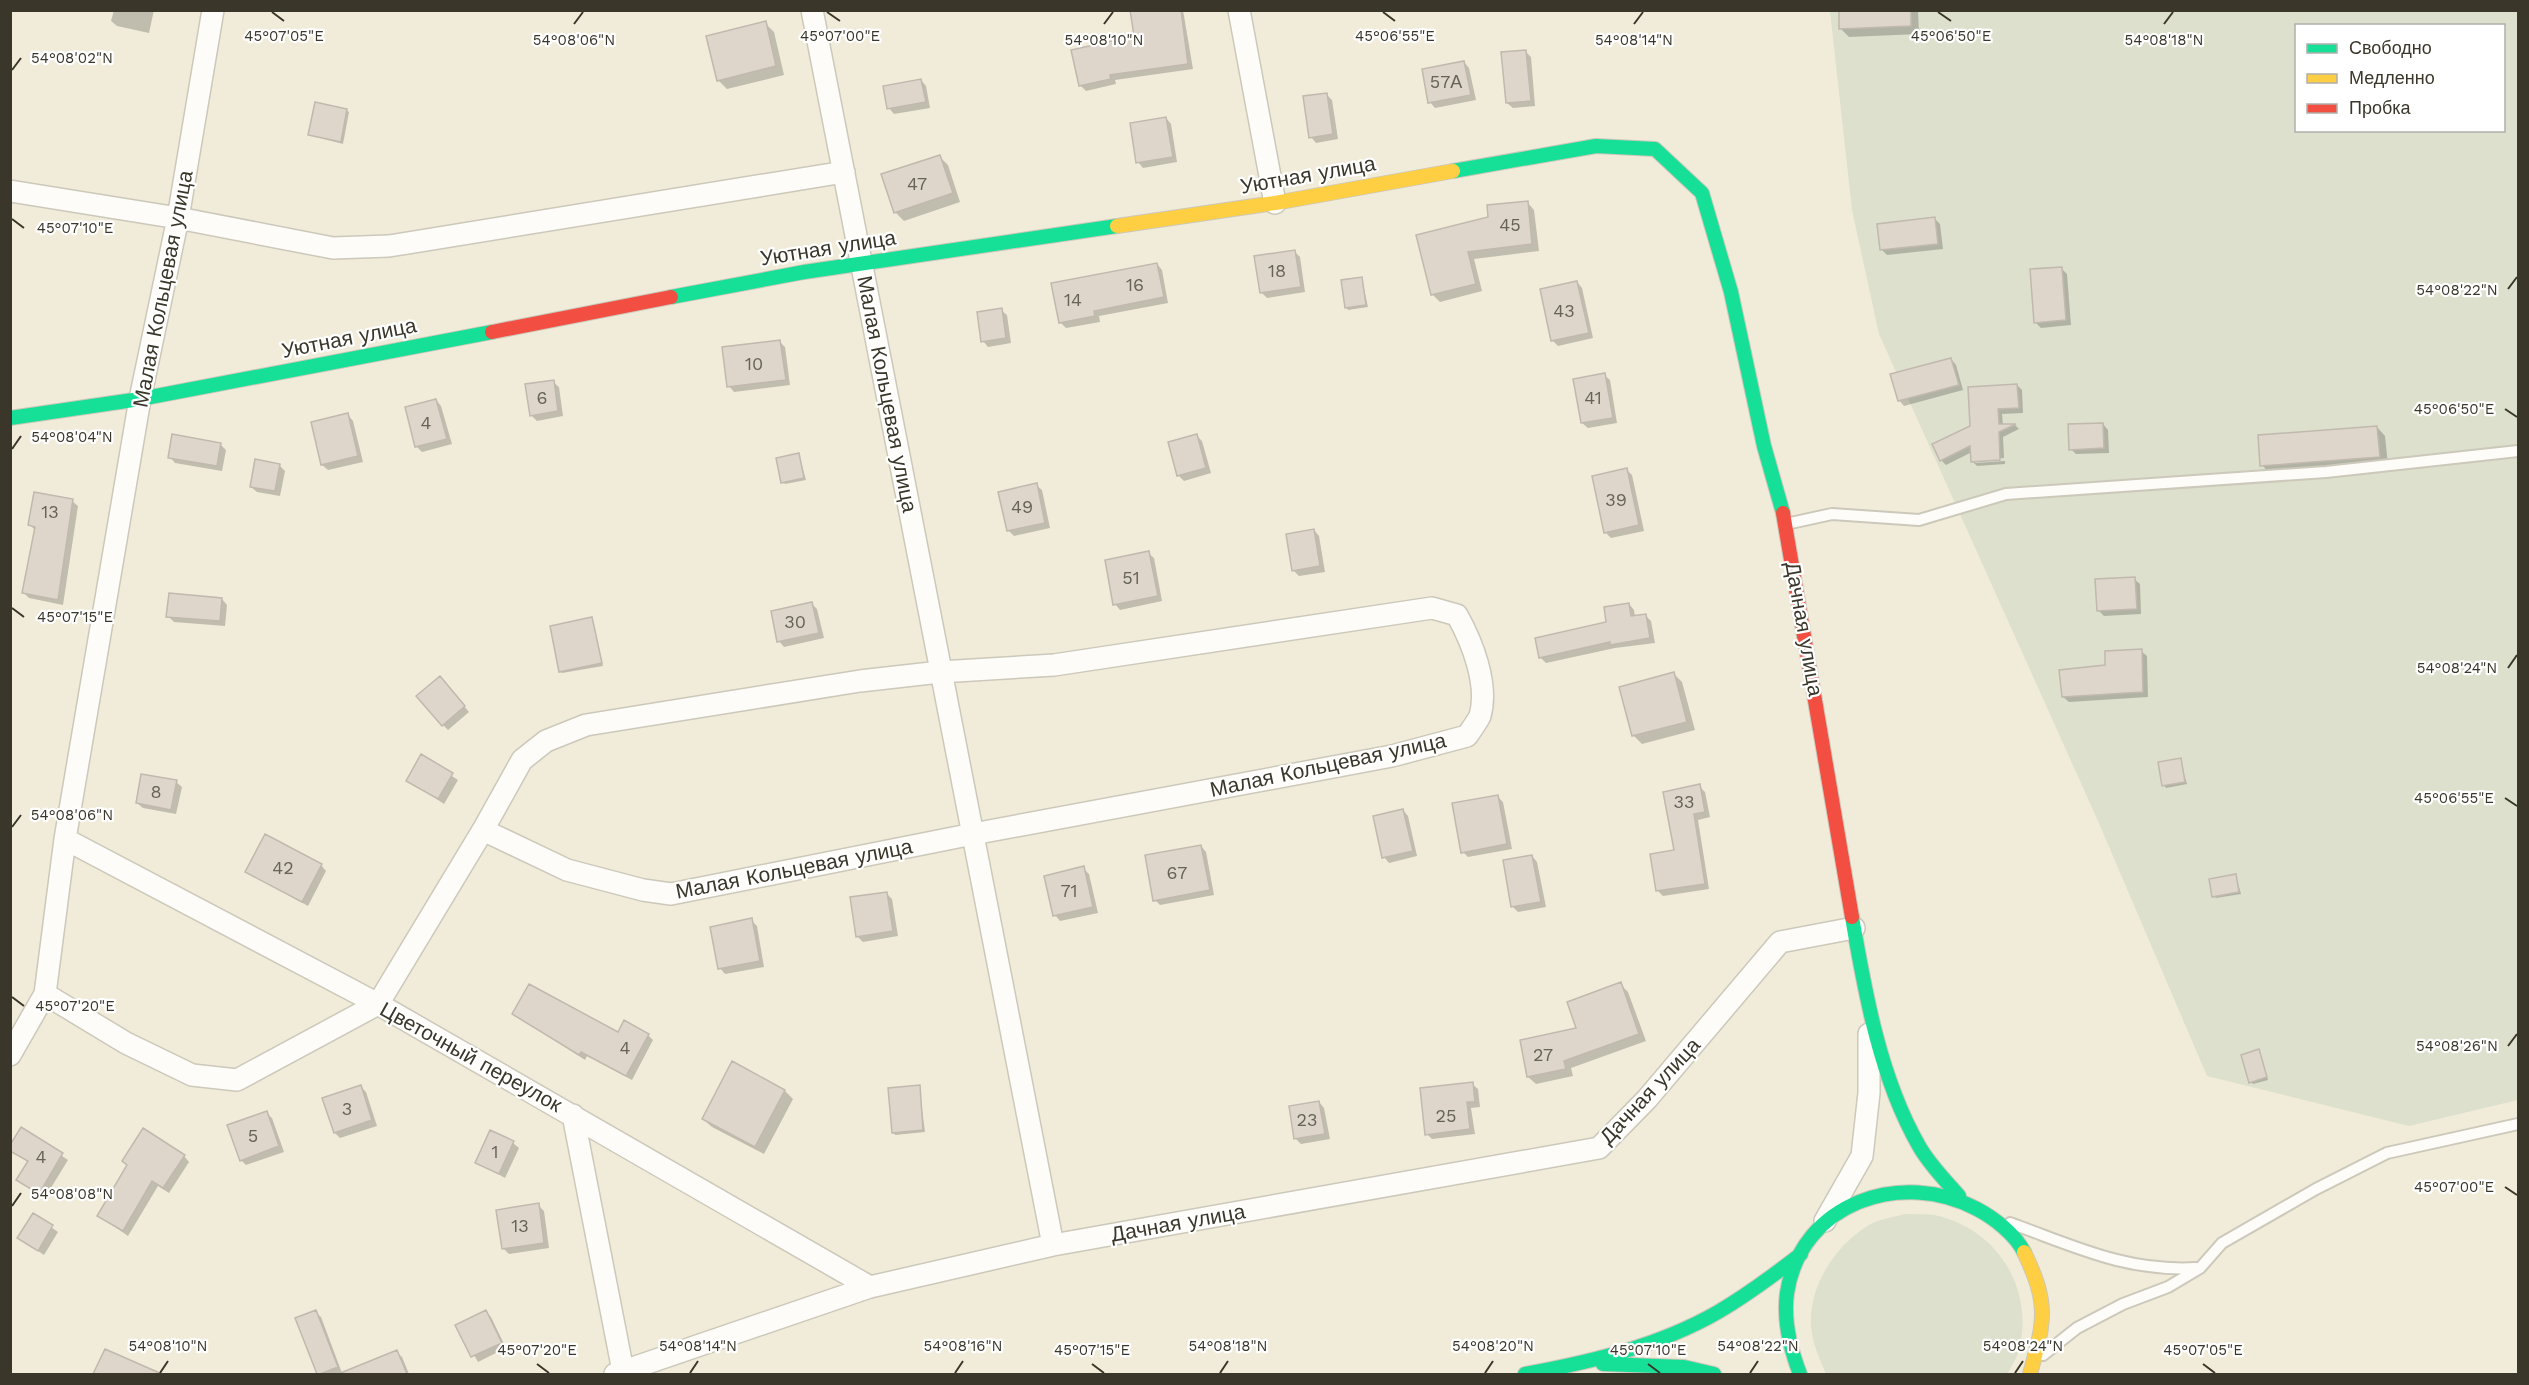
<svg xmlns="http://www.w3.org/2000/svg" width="2529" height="1385" font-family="'Work Sans',sans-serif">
  <rect width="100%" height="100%" fill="#f1ecda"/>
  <!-- green -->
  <path fill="#dce0cc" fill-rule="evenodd" d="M1830,11H2518V1100L2409,1126L2207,1076L2098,821L1879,334L1852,210ZM2296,26H2504V130H2296Z
    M1905,1214C1917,1215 1931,1213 1942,1217C2000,1233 2034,1291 2019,1350C2017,1358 2011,1367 2007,1374H1826C1822,1364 1817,1354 1814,1343C1801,1297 1831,1248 1869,1225C1879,1219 1894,1217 1905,1214Z"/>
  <!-- shadow -->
  <path fill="#0003" d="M114,10H154L149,33L117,26L111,21Z
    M1132,10H1183L1193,69L1115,80L1116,84L1086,91L1080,85L1136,37Z
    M1840,10H1918L1919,34L1849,37L1841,29Z
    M765,23L774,32L784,75L727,89L718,80Z
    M1526,52L1531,57L1535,106L1513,108L1507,103Z
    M1464,62L1469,68L1476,100L1435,108L1430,102Z
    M921,80L926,86L930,108L894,114L889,108Z
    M1326,94L1332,100L1338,139L1316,143L1311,137Z
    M346,110L349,112L343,144L309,135Z
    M1166,118L1171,124L1177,162L1143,168L1138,162Z
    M939,156L948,165L960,202L904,221L895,212Z
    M1527,202L1534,210L1539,251L1474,259L1482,291L1440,302L1433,295L1490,218Z
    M1935,219L1940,224L1943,249L1887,255L1882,250Z
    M1294,251L1300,257L1305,292L1267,298L1261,292Z
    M1157,264L1162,270L1168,303L1099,316L1100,322L1066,328L1061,323L1053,284Z
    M2061,268L2067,274L2071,325L2041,328L2035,322Z
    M1362,279L1368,307L1348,310L1346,307Z
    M1577,282L1582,288L1593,338L1558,346L1552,340Z
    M1001,310L1007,315L1011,343L988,347L983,341Z
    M780,342L785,347L790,385L734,392L729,386Z
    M1951,359L1956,365L1963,390L1904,406L1899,400Z
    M1604,375L1610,380L1617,423L1588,428L1582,423Z
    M553,382L559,387L563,416L537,421L531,415Z
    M2017,385L2022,390L2023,413L2002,414L2003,426L2015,425L2019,429L2003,437L2004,458L1975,460V463L2005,461V464L1977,466L1972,461V452L1946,465L1941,460Z
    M436,400L441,406L452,444L422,452L417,447Z
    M348,415L353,421L363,462L328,470L322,465Z
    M2103,424L2108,430L2109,453L2076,454L2071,449Z
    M2377,427L2385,436L2388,465L2270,474L2262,465Z
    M1197,436L1202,441L1211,473L1184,481L1178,475Z
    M220,444L226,450L222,471L175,463L170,457Z
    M799,455L806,480L785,484L783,482Z
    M279,465L285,471L280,496L257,492L251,487Z
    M1627,470L1632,475L1644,531L1611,538L1605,532Z
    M1036,485L1042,490L1050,528L1014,536L1008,530Z
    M72,501L78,506L63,605L29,598L24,593L36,531L30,525Z
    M1314,530L1319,536L1325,572L1299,576L1293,570Z
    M1148,553L1154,558L1162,601L1120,610L1115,604Z
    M2134,579L2140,584L2141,614L2104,616L2099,611Z
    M222,599L227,605L225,626L174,622L168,616Z
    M811,603L817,609L824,638L784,647L779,641Z
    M1629,604L1634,610L1635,617L1646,616L1651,621L1655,643L1615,648L1546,663L1540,657L1608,623Z
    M592,619L603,666L562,673L560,671Z
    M2141,651L2147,656L2148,697L2069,702L2063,697L2107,667Z
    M1674,674L1682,682L1695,730L1642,744L1634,736L1621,688Z
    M445,683L469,712L448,730L443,725Z
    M421,756L458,780L444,804L408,780Z
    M2180,760L2187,784L2166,788L2164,785Z
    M176,782L182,787L176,814L143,808L137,803Z
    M1699,786L1705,792L1710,817L1698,820L1709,889L1663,896L1658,891L1676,851Z
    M1497,796L1503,802L1512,849L1468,857L1463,852Z
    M1403,810L1408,816L1417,856L1389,863L1384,857Z
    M1201,846L1206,852L1214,895L1160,905L1155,900Z
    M1532,856L1537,862L1546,907L1518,912L1513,907Z
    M321,865L326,871L308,906L247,872Z
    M1083,868L1089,874L1098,913L1060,921L1055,915Z
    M2236,876L2241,894L2216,898L2214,896Z
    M886,893L892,899L898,936L863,942L857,936Z
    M751,920L757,926L764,967L725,974L720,968Z
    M1620,984L1628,992L1646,1041L1571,1068L1573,1076L1536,1084L1528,1077L1578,1030Z
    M514,1014L618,1034L648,1035L653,1040L632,1080L587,1056L585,1060Z
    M2258,1051L2268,1080L2253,1084L2251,1082Z
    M733,1063L785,1091L793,1099L764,1154L712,1127L703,1119Z
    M1472,1084L1478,1089L1480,1107L1471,1108L1475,1134L1432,1139L1427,1134Z
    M360,1086L366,1092L377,1126L340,1138L335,1133Z
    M919,1087L925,1132L895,1135L893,1132Z
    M1319,1102L1324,1108L1330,1139L1301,1144L1296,1139Z
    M266,1113L272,1118L284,1152L246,1165L241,1160Z
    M22,1129L68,1160L46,1196L22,1182L29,1163L10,1149Z
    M513,1143L519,1148L505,1178L477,1162Z
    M184,1156L189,1162L169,1193L158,1186L128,1236L99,1216Z
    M538,1205L544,1211L549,1248L509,1254L503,1248Z
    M34,1215L58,1232L44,1255L19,1238Z
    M315,1312L321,1317L342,1373L338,1374H319L297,1318Z
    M486,1312L491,1317L506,1348L478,1362L457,1325Z
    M106,1351L150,1371L154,1374H95Z
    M396,1352L402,1357L409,1374H368L364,1365Z"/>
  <!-- building -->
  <path fill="#ded5cb" stroke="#c1b8ae" stroke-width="1.5" d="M1130,10H1181L1188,64L1110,75L1111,79L1079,86L1071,50L1134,36Z
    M1839,10H1911V26L1839,29Z
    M766,21L776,66L717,81L706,36Z
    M1526,50L1531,101L1506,103L1501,52Z
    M1464,61L1471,95L1428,103L1422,69Z
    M921,79L926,102L887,109L883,86Z
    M1327,93L1333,134L1309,138L1303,96Z
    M315,102L347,109L341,142L308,135Z
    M1166,117L1173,157L1136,163L1130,123Z
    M940,155L953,193L894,213L881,174Z
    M1528,201L1532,244L1468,252L1476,284L1431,295L1416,235L1488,217L1487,205Z
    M1935,217L1938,244L1880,250L1877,224Z
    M1295,250L1301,287L1260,293L1254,256Z
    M1157,263L1164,297L1094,311L1095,316L1059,323L1051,283Z
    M2062,267L2066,320L2034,323L2030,269Z
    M1362,277L1366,305L1345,308L1341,280Z
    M1577,281L1589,333L1551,341L1540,289Z
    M1002,308L1006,338L981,342L977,312Z
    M780,340L786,380L727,387L722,347Z
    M1951,358L1959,385L1898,401L1890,374Z
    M1605,373L1613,418L1581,423L1573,379Z
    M554,380L558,411L530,416L525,384Z
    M2017,384L2019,408L1998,409L1999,424H2016L1999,432L2000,460L1971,462L1970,446L1940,461L1932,444L1970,426L1968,387Z
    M436,399L447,439L415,447L405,407Z
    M348,413L358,456L321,465L311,422Z
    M2103,423L2104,448L2069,450L2068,424Z
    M2377,426L2380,457L2260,466L2258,435Z
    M172,434L221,443L217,466L168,458Z
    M1197,434L1206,468L1177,476L1168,442Z
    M799,453L804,478L781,483L776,458Z
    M255,459L280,464L275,491L250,487Z
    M1627,468L1639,525L1604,533L1592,476Z
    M1037,483L1045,523L1007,531L998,492Z
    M34,492L73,499L58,600L22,593L35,527L28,525Z
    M1314,529L1320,566L1292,571L1286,534Z
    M1149,551L1158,596L1113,605L1105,560Z
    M2135,577L2137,609L2097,611L2095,579Z
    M169,593L222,598L220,621L166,617Z
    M812,602L819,633L777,642L771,611Z
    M1629,603L1631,616L1646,614L1650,638L1610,645V642L1539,658L1535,638L1606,622L1604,607Z
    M592,617L602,663L559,672L550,626Z
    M2142,649L2143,692L2062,697L2059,670L2105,665V651Z
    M1674,672L1687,722L1632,736L1619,687Z
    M440,676L465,706L442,726L416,696Z
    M421,754L453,773L438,799L406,781Z
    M2181,758L2185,782L2162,786L2158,762Z
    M141,774L177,780L171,810L136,803Z
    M1700,784L1705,812L1694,814L1705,884L1656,891L1650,854L1674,850L1663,792Z
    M1498,795L1507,844L1461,853L1452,803Z
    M1403,809L1413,851L1382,858L1373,816Z
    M265,834L322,864L302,902L245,872Z
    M1201,845L1210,890L1153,901L1145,855Z
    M1532,855L1541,902L1511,907L1503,860Z
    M1084,866L1093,907L1053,916L1044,876Z
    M2236,874L2239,892L2212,897L2209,879Z
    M887,892L893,931L856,937L850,897Z
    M752,918L760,961L718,969L710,927Z
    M1621,982L1639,1034L1564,1061L1566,1069L1527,1077L1520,1040L1576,1028L1567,1002Z
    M529,984L618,1032L624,1020L649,1034L626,1076L581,1052L579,1055L512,1014Z
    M2259,1049L2267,1077L2249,1083L2241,1055Z
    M732,1061L785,1090L755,1147L702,1119Z
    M1473,1082L1475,1102H1467L1470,1129L1425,1135L1420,1088Z
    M361,1085L372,1120L334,1133L322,1098Z
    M920,1085L923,1130L892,1133L888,1088Z
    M1319,1101L1325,1134L1294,1139L1289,1106Z
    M267,1111L279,1146L240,1161L227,1125Z
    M21,1127L63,1153L39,1194L16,1180L28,1161L10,1151V1145Z
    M143,1128L185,1155L163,1188L152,1181L123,1231L97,1216L127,1165L122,1161Z
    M490,1130L514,1141L499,1174L475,1163Z
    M539,1203L544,1243L502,1249L496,1210Z
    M33,1213L53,1225L38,1251L17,1238Z
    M316,1310L338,1367L320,1374H317L295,1318Z
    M486,1310L502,1343L471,1357L455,1325Z
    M105,1349L162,1374H93Z
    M397,1350L407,1374H338Z"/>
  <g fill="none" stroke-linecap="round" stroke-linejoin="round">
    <!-- lane casing -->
    <g stroke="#ccc8ba" stroke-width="14">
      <path id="lane" d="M1786,524L1832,514L1919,520L2006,494L2326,472L2518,451
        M2010,1223C2074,1246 2126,1272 2196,1268
        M2043,1355L2077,1328L2123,1304L2168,1287L2200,1268L2222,1243L2316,1189L2387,1153L2518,1124"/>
    </g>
    <!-- street casing -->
    <g stroke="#ccc8ba" stroke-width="24">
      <path id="street" d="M812,10L1053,1245
        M1239,10L1275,203
        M10,191L178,218L333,248L389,246L844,172
        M65,839L378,1004L870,1287
        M45,994L126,1043L192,1075L237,1080L378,1004L483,830L522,760L546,741L586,725L860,681L940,672L1054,665L1432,608L1457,615C1472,642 1489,684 1480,716C1477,722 1471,730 1467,736L1392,756L973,834L671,894L643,890L567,870L483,830
        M10,1055L45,994L65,839L140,399L178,218L213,10
        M573,1115L623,1371
        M1825,1221L1862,1156L1869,1093V1034
        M615,1374L870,1287L1053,1245L1599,1148L1647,1099L1780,942L1854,928"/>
    </g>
    <!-- fast casing -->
    <g stroke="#ccc8ba" stroke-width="16">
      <path id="fast" d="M1453,171L1596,146L1655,149L1702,193L1731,292L1764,446L1783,513
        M671,297L804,272L1117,226
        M10,418L140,399L492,332
        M1852,917C1865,993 1880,1078 1919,1146C1929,1164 1945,1180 1959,1196
        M1603,1364L1684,1367L1714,1374
        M1525,1374C1591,1362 1659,1346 1718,1312C1747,1295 1774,1275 1801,1254
        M1800,1374C1790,1348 1783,1321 1787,1293C1801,1202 1902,1169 1977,1209C1994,1218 2015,1234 2024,1252"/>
    </g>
    <!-- slow casing -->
    <g stroke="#ccc8ba" stroke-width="16">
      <path id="slow" d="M1117,226L1275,203L1453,171
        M2024,1252C2049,1304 2045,1320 2030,1374"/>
    </g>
    <!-- jam casing -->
    <g stroke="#ccc8ba" stroke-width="16">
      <path id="jam" d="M492,332L671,297
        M1783,513L1852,917"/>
    </g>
    <!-- lane -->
    <use href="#lane" stroke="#fdfcf9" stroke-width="10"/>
    <!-- street -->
    <use href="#street" stroke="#fdfcf9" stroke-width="21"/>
    <!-- fast -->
    <use href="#fast" stroke="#16e098" stroke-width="14"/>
    <!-- slow -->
    <use href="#slow" stroke="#ffcf43" stroke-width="14"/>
    <!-- jam -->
    <use href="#jam" stroke="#f24e42" stroke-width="14"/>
  </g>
  <!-- ticks -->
  <path fill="none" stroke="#3a372a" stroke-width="2" d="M272,12L284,21M827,12L840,21M1383,12L1395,21M1938,12L1951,21M574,24L583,12M1104,24L1113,12M1634,24L1643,12M2164,24L2173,12M12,70L21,58M12,219L24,228M2508,289L2517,277M2505,409L2517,417M12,449L21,436M12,608L24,617M2508,668L2517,655M2505,798L2517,806M12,827L21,815M12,997L24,1006M2508,1046L2517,1034M2505,1187L2517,1195M12,1206L21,1193M537,1364L549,1373M1092,1364L1104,1373M1648,1364L1660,1373M2203,1364L2215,1373M160,1373L168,1361M690,1373L698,1361M955,1373L963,1361M1220,1373L1228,1361M1485,1373L1493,1361M1750,1373L1758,1361M2015,1373L2023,1361"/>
  <g text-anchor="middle" stroke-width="4.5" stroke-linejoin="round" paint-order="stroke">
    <!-- number labels -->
    <g font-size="18" fill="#666256">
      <text x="1446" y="88">57А</text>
      <text x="917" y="190">47</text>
      <text x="1510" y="231">45</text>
      <text x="1277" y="277">18</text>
      <text x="1135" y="291">16</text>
      <text x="1073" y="306">14</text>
      <text x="1564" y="317">43</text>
      <text x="754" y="370">10</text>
      <text x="542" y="404">6</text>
      <text x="1593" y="404">41</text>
      <text x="426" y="429">4</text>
      <text x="1616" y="506">39</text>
      <text x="1022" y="513">49</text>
      <text x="50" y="518">13</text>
      <text x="1131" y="584">51</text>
      <text x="795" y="628">30</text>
      <text x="156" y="798">8</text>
      <text x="1684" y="808">33</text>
      <text x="283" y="874">42</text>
      <text x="1177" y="879">67</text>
      <text x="1069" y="897">71</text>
      <text x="625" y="1054">4</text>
      <text x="1543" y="1061">27</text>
      <text x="347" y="1115">3</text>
      <text x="1446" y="1122">25</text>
      <text x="1307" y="1126">23</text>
      <text x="253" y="1142">5</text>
      <text x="495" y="1158">1</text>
      <text x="41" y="1163">4</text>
      <text x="520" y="1232">13</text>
    </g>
    <!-- street labels -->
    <g font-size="21" fill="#3a372a" stroke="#fff">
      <text transform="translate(1308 175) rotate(-10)" y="7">Уютная улица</text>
      <text transform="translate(828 248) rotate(-9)" y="7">Уютная улица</text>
      <text transform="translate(163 289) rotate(-79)" y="7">Малая Кольцевая улица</text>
      <text transform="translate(349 338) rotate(-11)" y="7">Уютная улица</text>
      <text transform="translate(887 394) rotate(79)" y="7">Малая Кольцевая улица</text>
      <text transform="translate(1804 629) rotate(80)" y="7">Дачная улица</text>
      <text transform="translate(1328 765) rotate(-12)" y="7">Малая Кольцевая улица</text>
      <text transform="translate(794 869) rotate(-11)" y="7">Малая Кольцевая улица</text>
      <text transform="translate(471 1057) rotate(29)" y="7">Цветочный переулок</text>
      <text transform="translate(1650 1091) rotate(-47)" y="7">Дачная улица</text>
      <text transform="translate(1178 1223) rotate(-10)" y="7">Дачная улица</text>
    </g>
  </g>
  <g font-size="15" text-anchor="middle" fill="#3a372a" stroke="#fff" stroke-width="4.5" stroke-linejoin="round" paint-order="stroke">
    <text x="284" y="41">45°07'05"E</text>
    <text x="840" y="41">45°07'00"E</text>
    <text x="1395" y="41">45°06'55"E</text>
    <text x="1951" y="41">45°06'50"E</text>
    <text x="574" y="45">54°08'06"N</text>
    <text x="1104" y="45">54°08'10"N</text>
    <text x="1634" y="45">54°08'14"N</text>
    <text x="2164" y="45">54°08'18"N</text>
    <text x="72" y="63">54°08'02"N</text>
    <text x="75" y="233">45°07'10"E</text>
    <text x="2457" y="295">54°08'22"N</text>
    <text x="2454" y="414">45°06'50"E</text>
    <text x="72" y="442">54°08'04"N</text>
    <text x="75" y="622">45°07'15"E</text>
    <text x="2457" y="673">54°08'24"N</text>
    <text x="2454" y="803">45°06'55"E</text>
    <text x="72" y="820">54°08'06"N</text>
    <text x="75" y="1011">45°07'20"E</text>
    <text x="2457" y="1051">54°08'26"N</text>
    <text x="2454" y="1192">45°07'00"E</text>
    <text x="72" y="1199">54°08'08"N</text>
    <text x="168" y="1351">54°08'10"N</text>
    <text x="698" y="1351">54°08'14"N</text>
    <text x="963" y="1351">54°08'16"N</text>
    <text x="1228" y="1351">54°08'18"N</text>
    <text x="1493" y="1351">54°08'20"N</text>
    <text x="1758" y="1351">54°08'22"N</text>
    <text x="2023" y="1351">54°08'24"N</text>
    <text x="537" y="1355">45°07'20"E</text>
    <text x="1092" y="1355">45°07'15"E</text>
    <text x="1648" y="1355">45°07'10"E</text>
    <text x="2203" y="1355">45°07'05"E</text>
  </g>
  <!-- border -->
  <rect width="2529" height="1385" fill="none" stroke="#3a372a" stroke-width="24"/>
  <!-- legend -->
  <rect x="2295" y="24" width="210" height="108" fill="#ffffff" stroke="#b0afaa" stroke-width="1.5"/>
  <rect x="2307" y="44" width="30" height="9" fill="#16e098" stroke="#b0afaa" stroke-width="1.5"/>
  <text x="2349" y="54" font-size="18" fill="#3a372a">Свободно</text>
  <rect x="2307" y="74" width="30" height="9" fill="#ffcf43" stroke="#b0afaa" stroke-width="1.5"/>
  <text x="2349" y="84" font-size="18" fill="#3a372a">Медленно</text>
  <rect x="2307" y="104" width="30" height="9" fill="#f24e42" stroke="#b0afaa" stroke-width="1.5"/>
  <text x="2349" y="114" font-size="18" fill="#3a372a">Пробка</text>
</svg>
